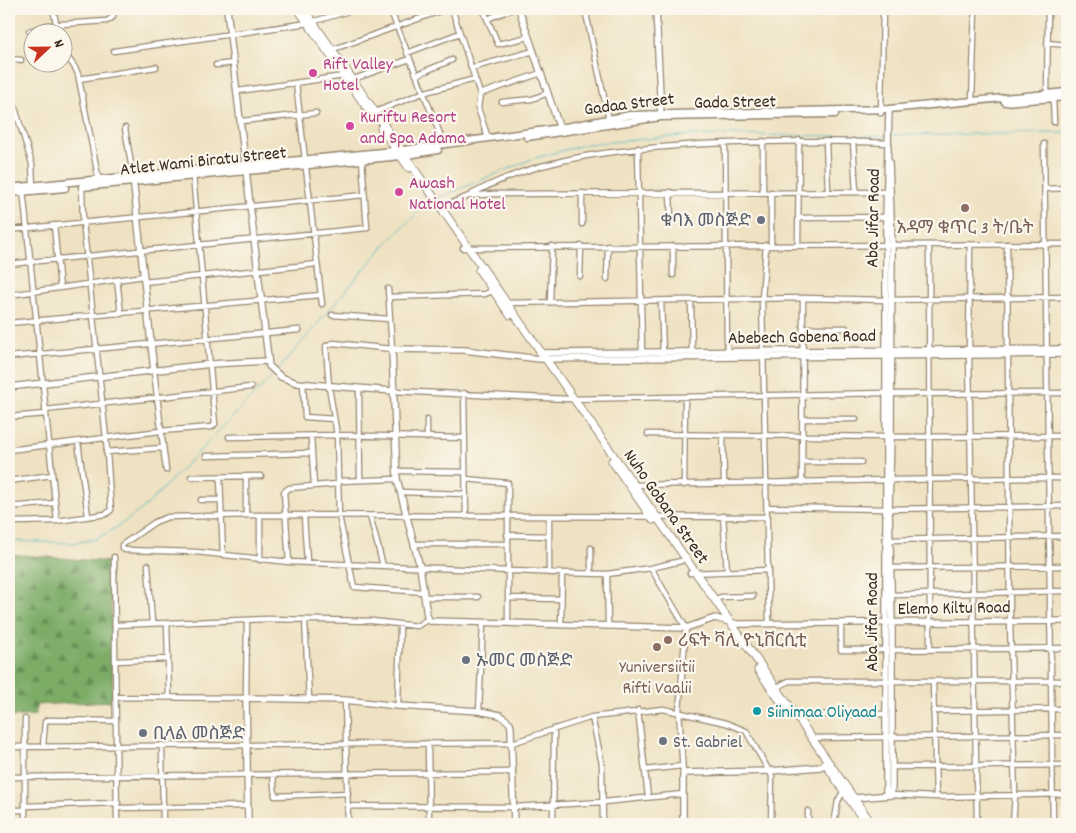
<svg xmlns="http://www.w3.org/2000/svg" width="1076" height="833" font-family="Dekko,'Noto Sans Ethiopic',sans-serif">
  <defs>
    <pattern id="forest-firs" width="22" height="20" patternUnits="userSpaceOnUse" patternTransform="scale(1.25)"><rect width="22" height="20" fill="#7bac66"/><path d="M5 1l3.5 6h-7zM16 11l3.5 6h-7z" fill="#668c53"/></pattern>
  </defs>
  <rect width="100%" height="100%" fill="#fbf7ec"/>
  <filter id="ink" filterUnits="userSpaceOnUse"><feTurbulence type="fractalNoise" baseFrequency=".02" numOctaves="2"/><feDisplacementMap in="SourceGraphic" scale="10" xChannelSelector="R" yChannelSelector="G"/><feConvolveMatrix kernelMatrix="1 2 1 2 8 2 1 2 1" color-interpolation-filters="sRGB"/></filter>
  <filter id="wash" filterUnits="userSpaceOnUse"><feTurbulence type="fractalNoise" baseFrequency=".0096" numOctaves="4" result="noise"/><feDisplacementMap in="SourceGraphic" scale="20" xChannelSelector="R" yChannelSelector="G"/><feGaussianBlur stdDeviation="1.12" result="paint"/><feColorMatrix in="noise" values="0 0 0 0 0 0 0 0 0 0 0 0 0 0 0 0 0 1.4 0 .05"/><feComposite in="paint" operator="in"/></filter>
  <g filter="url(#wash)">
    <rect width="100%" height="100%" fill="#efe2c2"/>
    <!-- forest -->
    <path fill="url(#forest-firs)" stroke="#5b6b42" d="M9,554L110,562L113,701L36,705V715L9,717Z"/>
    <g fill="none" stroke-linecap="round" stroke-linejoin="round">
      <!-- stream -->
      <path stroke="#48b7c0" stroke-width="1" d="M891,135L1067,133
        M438,198L532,159L587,144L692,135L887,136
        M277,371L384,246L420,210L433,201
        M9,541L74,543L96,539L122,524L147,505L274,374"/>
    </g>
  </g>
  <g filter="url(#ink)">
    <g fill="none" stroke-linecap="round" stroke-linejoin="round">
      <!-- minor casing -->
      <g stroke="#958670" stroke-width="7">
        <path id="minor" d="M53,9L58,32
          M390,9L444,144
          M452,9L480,94L478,108L488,138
          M483,9L498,44L528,37
          M585,9L609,120
          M487,19L513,9
          M29,31L47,25L107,21L113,17V9
          M1047,43L1067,45
          M62,48C66,58 74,63 78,74L99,181
          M331,50L446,9
          M114,51L308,23L356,9
          M407,53L460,33
          M9,59L21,60
          M216,65L234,63
          M471,68L534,51
          M416,75L452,60
          M79,79L156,67
          M351,80L410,59
          M296,83L322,304
          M9,88L32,164L33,186
          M238,91L344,76
          M480,94L541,73
          M1047,97L1048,9
          M1053,98L1054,122
          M972,101L975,9
          M502,102L532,99L548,93
          M375,112L422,93L475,79
          M881,113L883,9
          M242,121L316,113
          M125,128L133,176
          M826,141L828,192
          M853,141L856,192
          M725,143L727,352
          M1044,144L1053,824
          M638,148L642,353
          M1045,189L1067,188
          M23,190L57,521
          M670,192L671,220
          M763,192V141
          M771,192V245
          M472,194C542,155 625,149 703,144C765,141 827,140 889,143
          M441,207L469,196L493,194L886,192
          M798,218L886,217
          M582,224V193
          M54,225L60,288
          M9,230L364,195
          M1007,244L1010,621L1015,795L1013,824
          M766,245L762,299L769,623
          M798,245L799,140
          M929,245L930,650
          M970,245L969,354L977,824
          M673,246V275
          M463,248L1067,244
          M9,264L367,228L362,160
          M580,276L581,246
          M607,279L608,246
          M117,280L121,314
          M144,282L317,264
          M388,289L392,349L333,343L326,346L329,387L337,435L339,516L354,587L424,592
          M9,295L144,276
          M389,297L485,294L494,290
          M691,300L692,352
          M661,301L663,353
          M550,302L552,246
          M505,303L803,298L886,300L1067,297
          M332,315L390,319
          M9,323L321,295
          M804,328H846
          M9,357L299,330
          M154,371L166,470
          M303,384L305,417L334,419
          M359,389L360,480
          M393,391L568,399L886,393
          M464,393L466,517
          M892,394L1067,393
          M45,410L251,387
          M9,417L46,414
          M803,419H856
          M427,420V438
          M648,434L887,437L1067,436
          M723,435L724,484
          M311,436L314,486
          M229,437L337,435L465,438
          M78,442L88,516
          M9,450L160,431L212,427L215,424L193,175
          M106,452L162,448
          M206,456L312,453
          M803,462H861
          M397,471L465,472
          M191,477L261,476
          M220,477L223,555
          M246,477V515
          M466,479L508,483V623
          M9,481L52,475
          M338,481L397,479
          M802,483L803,298
          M635,485C779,483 923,478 1067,478
          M684,485L685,397
          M400,492L466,494
          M201,500H221
          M9,507L55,503
          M768,507L885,509L1067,506
          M304,516L307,562
          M370,516L383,566
          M723,516L727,571
          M15,522L57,521L106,514L111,510L106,438L83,222L82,186
          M507,535L549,536
          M890,540L1067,536
          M414,544H507
          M114,557L117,824
          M260,560V515
          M681,561L651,568L607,574L562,573L289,562L196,552L125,550L122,548V545L155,522L168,517L256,515L768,517
          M289,562L284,492L289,488L338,484
          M148,565L152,623
          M651,568L686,628L679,711L683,773
          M891,568L1067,566
          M549,573V518
          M591,573V548
          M690,573L769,570
          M607,574L608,626
          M891,595L1067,591
          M424,597H478
          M508,598L561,599
          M714,600L721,597L753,596
          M305,620L309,699
          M167,623L169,697
          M841,623V650H887
          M115,625L268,619L372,621L417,626L428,619
          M561,625L562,573
          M892,650L1067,648
          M115,661L168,659
          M933,682L936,797
          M775,688L789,681H1067
          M116,697L246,698L247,620
          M345,700L348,824
          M398,706L400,625
          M638,710L648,797
          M479,711L483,623
          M933,711L1067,709
          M795,715L886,714
          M592,717L602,764L603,824
          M25,719V824
          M812,738L1067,735
          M428,743L429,824
          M162,745L163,824
          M43,746L45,722L47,720L116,721
          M9,747L512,743L592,717L663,709L726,723L746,731L772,776L771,824
          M892,767L1067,765
          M645,770L682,766
          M273,775L275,796L348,793
          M9,777L513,772
          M891,795L936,797L1067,794
          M25,806L118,803
          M348,806L513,807L604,802L683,794
          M118,808L248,806
          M9,810H25
          M553,824L554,729
          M808,824V811
          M834,824L838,801L844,790"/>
      </g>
      <!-- tertiary casing -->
      <g stroke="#958670" stroke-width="8">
        <path id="tertiary" d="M227,9L269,366L281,377L297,383L393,391
          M519,9L561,132
          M656,9L661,117
          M133,178L154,371
          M539,353L1067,349
          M1067,354L540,359L464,350L392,349L397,479L420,567L427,616L430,621L686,628L715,618L737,624L1067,621
          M9,387L211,364L268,361
          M886,795V217L889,109
          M855,798L891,795L892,786V623L889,509L891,437L892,245L889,162
          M248,824L246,698L345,700L398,706L479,711L500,715L510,723L511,729L514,824
          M683,824V773L770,771L820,767L828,763"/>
      </g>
      <!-- secondary casing -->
      <g stroke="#958670" stroke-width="9">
        <path id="secondary" d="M1005,102L1067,97
          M527,137L661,117L835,114
          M82,187L401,156L438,150
          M9,188L403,150L560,128L630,115L889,109L1067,92
          M9,193L65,188"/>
      </g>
      <!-- primary casing -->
      <g stroke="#958670" stroke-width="9">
        <path id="primary" d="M298,9L369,111
          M304,9L515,315L872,824
          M381,128L409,168
          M479,270L510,315
          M612,461L653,520
          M758,670L784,706
          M825,763L866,824"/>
      </g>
      <!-- minor -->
      <use href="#minor" stroke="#fff" stroke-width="4.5"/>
      <!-- tertiary -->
      <use href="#tertiary" stroke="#fff" stroke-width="5.5"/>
      <!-- secondary -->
      <use href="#secondary" stroke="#fff" stroke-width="6"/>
      <!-- primary -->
      <use href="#primary" stroke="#fff" stroke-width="7"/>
    </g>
  </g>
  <!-- markers -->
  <g fill="#d1479c" stroke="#fbf7ec" stroke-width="2">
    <circle cx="313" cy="73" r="5"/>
    <circle cx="350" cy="126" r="5"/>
    <circle cx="399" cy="192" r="5"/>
  </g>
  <g fill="#8d6e63" stroke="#fbf7ec" stroke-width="2">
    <circle cx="965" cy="208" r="5"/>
    <circle cx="668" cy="640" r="5"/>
    <circle cx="657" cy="647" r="5"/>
  </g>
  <g fill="#6b7280" stroke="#fbf7ec" stroke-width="2">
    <circle cx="761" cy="220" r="5"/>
    <circle cx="466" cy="660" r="5"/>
    <circle cx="143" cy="733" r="5"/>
    <circle cx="663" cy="741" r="5"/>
  </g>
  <circle fill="#0f9aa8" stroke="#fbf7ec" stroke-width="2" cx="757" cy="711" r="5"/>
  <g text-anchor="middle" stroke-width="4.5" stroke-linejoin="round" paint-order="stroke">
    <!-- hotel labels -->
    <g font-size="18" fill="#b23c85" stroke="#fbf7ec" text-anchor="start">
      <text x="323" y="69">Rift Valley<tspan x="323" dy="21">Hotel</tspan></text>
      <text x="360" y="122">Kuriftu Resort<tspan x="360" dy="21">and Spa Adama</tspan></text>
      <text x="409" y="188">Awash<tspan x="409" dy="21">National Hotel</tspan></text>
    </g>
    <!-- street labels -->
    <g font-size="18" fill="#3b2a1e" stroke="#fbf7ec">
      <text transform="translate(735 101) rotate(-1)" y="6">Gada Street</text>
      <text transform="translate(629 103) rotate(-7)" y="6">Gadaa Street</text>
      <text transform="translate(203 160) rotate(-6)" y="6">Atlet Wami Biratu Street</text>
      <text transform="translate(872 218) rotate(-89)" y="6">Aba Jifar Road</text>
      <text transform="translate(802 336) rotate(-1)" y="6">Abebech Gobena Road</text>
      <text transform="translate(667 506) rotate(55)" y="6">Nuho Gobana Street</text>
      <text transform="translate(954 607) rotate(-1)" y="6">Elemo Kiltu Road</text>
      <text transform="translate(871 622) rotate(-90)" y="6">Aba Jifar Road</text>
    </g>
    <!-- worship labels -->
    <g font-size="18" fill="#5b616d" stroke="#fbf7ec" text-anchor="start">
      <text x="751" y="226" text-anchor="end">ቁባእ መስጅድ</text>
      <text x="476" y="666">ኡመር መስጅድ</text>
      <text x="153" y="739">ቢላል መስጅድ</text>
      <text x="673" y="747">St. Gabriel</text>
    </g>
    <!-- education labels -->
    <g font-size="18" fill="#785e54" stroke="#fbf7ec">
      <text x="965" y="233">አዳማ ቁጥር 3 ት/ቤት</text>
      <text x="678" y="646" text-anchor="start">ሪፍት ቫሊ ዮኒቨርሲቲ</text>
      <text x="657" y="672">Yuniversiitii<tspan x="657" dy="21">Rifti Vaalii</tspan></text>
    </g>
    <!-- culture labels -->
    <g font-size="18" fill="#0d838f" stroke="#fbf7ec" text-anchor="start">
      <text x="767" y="717">Siinimaa Oliyaad</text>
    </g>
  </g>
  <!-- margin -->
  <rect width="1076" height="833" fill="none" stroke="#fbf7ec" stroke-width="30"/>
  <!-- north arrow -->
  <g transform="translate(48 48) rotate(68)"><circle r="24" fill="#fbf7ec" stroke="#aea59a"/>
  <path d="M0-4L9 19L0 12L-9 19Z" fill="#c8321e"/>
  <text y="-8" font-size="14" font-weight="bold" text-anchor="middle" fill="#3b2a1e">N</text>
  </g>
</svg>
